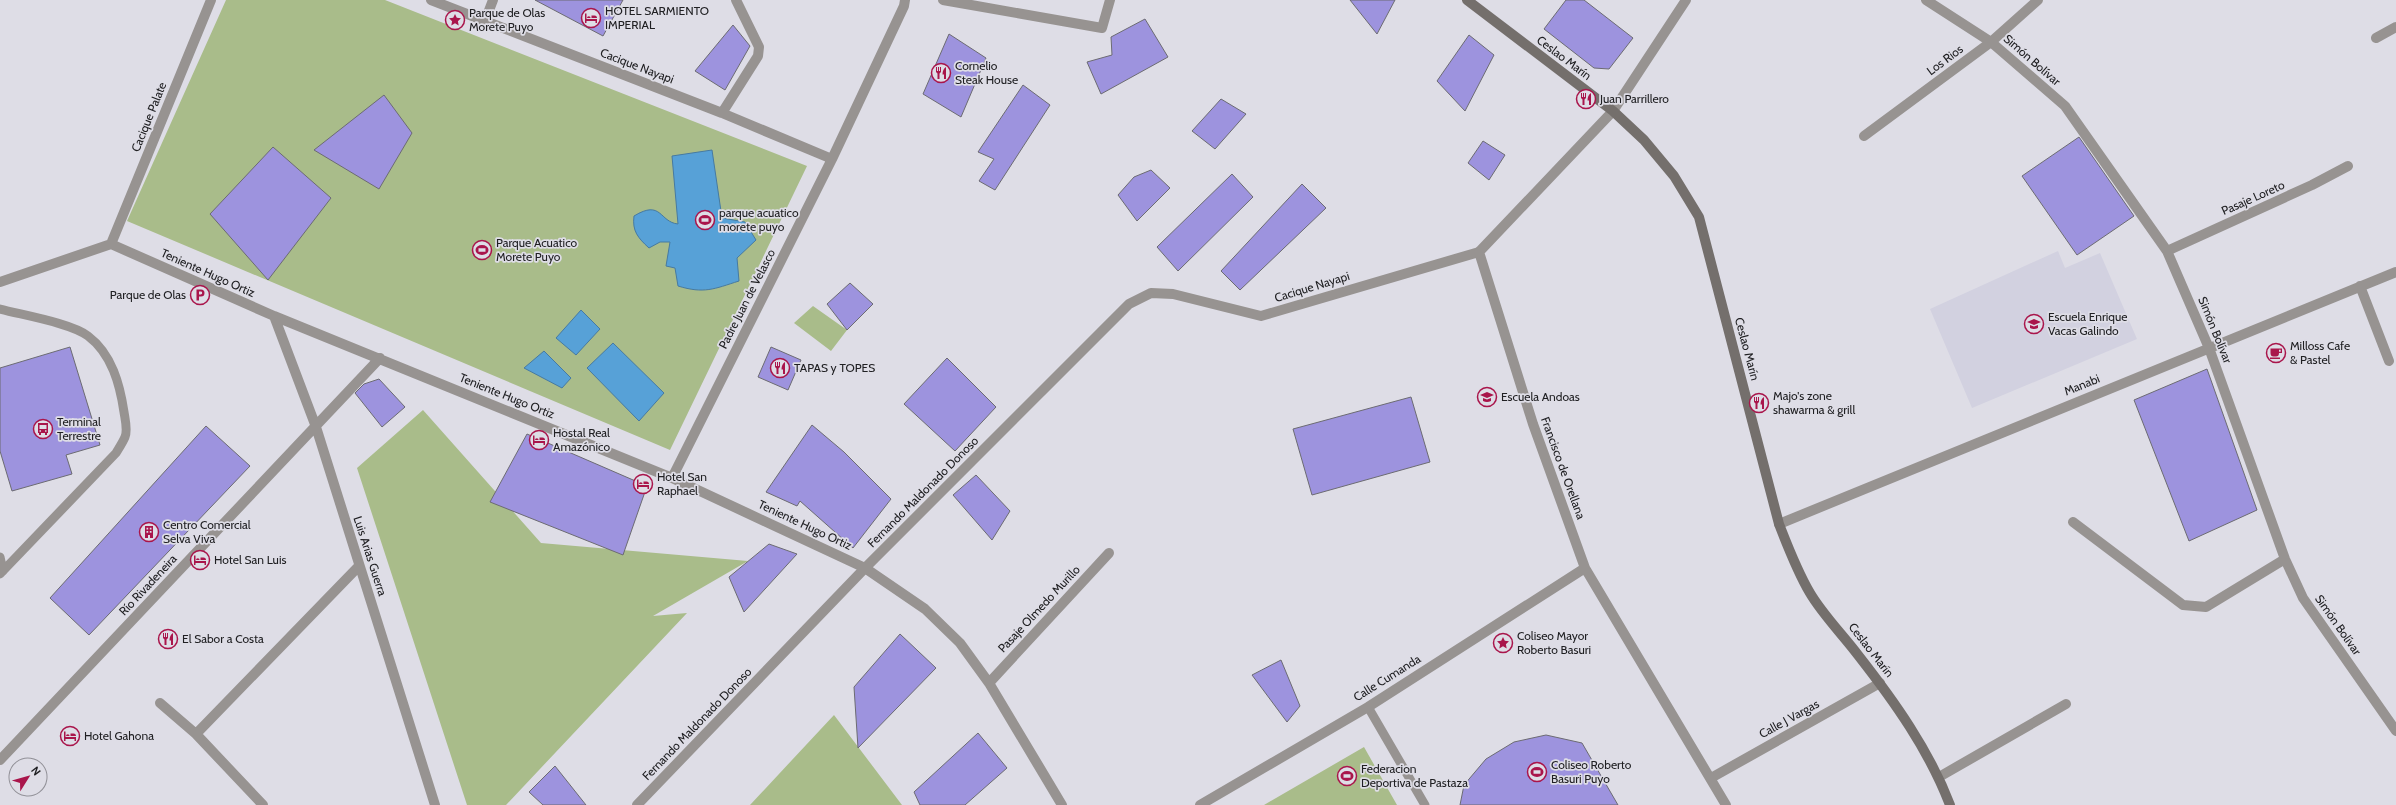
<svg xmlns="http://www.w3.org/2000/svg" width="2396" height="805" font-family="Cabin,sans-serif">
  <rect width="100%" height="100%" fill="#dedde6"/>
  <!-- built -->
  <path fill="#d2d1e0" d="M2058,251L2065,268L2100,253L2137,339L1972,408L1930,309Z"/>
  <!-- green -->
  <path fill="#a9bc8a" d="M226,0H385L807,166L670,450L127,221Z
    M813,306L847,330L831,351L794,323Z
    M423,410L541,543L748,561L653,616L687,613L506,805H467L357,468Z
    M834,715L902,805H750Z
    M1364,747L1397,805H1264Z"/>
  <!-- water -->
  <path fill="#57a1d7" stroke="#467aa1" d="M712,150L722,218L745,222L756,240L737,258L739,281C714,289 704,294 678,286L675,268L666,266L670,242H660L649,248C638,238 632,231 634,216C662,199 659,222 678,224L672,156Z
    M581,310L600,329L576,355L556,338Z
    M613,343L664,393L639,421L587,368Z
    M544,351L571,378L562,388L524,368Z"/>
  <!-- building -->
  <path fill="#9d93de" stroke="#6c6b72" d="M535,0H623L603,36Z
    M1350,0H1395L1377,34Z
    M1566,0H1584L1633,38L1609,69L1594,68L1544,29Z
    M1145,19L1168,57L1101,94L1087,62L1112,55L1111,37Z
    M733,25L750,46L725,90L695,71Z
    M949,34L986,58L961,117L923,94Z
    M1469,35L1494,55L1465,111L1437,81Z
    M1023,85L1050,105L995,190L979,181L994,159L978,152Z
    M384,95L412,133L379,189L314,150Z
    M1221,99L1246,114L1215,149L1192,131Z
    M2079,137L2134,216L2077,255L2022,176Z
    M1483,141L1505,155L1489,180L1468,163Z
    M273,147L331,198L268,280L210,214Z
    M1151,170L1170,188L1137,221L1118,195L1134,177Z
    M1232,174L1253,197L1178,271L1157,247Z
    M1302,184L1326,208L1240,290L1221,271Z
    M850,283L873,304L847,330L827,304Z
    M70,347L100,445L66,455L72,474L12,491L0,451V368Z
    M771,347L801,360L788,390L758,377Z
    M947,358L996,407L955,451L904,404Z
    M2207,369L2257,510L2189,541L2134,400Z
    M379,379L405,407L382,427L355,393L364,384Z
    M1411,397L1430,462L1312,495L1293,429Z
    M812,425L844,452L891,499L853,548L800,501L797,506L766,492Z
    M206,426L250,466L89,635L50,598Z
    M527,434L647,486L623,555L490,502Z
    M976,475L1010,511L992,540L953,495Z
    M769,544L797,554L744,612L729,577Z
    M900,634L936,668L858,748L854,687Z
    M1281,660L1300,706L1287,722L1252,675Z
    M978,733L1007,768L965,805H920L914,792Z
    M1546,735L1582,743L1618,805H1460L1464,785L1486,759L1514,742Z
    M555,766L586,805H543L529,792Z"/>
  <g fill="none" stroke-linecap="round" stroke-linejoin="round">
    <!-- service -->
    <path stroke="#979391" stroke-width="9" d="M0,309C22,315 71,323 88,336C112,354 120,385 124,412C125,419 128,430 125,437C123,442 119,448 116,453L0,574
      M0,557L3,571
      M1368,707L1425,805"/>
    <!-- minor -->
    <path stroke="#979391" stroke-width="10" d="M431,0L722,113L832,159
      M943,0L1102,28L1110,0
      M1926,0L1991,42L2065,106L2167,251L2209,348L2285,559L2303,598L2396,731
      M485,21L493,0
      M2376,38L2396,27
      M722,113L758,56L759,47L736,0
      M1864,136L1991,42L2038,0
      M111,244L211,0
      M2167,251L2312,185L2348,166
      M0,282L111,244L274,316L672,478L865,568L925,609L960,643L989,683L1062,805
      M2360,286L2389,361
      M274,316L316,427L435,805
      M672,478L832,159L904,6L905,0
      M2073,522L2183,605L2206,607L2285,559
      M1779,524L2396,272
      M989,683L1109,553
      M160,703L196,734L263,805
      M196,734L359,566
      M0,760L380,358
      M1939,777L2066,704
      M1711,778L1880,683
      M637,805L865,568L1129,304L1151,293L1173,294L1261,316L1479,252"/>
    <!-- tertiary -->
    <path stroke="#979391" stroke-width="10" d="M1686,0L1613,111L1479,252L1533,424L1585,568L1726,805
      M1200,805L1368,707L1585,568"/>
    <!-- secondary -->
    <path stroke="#746f6c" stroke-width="10" d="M1467,0L1613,111L1644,140L1674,176L1699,217L1779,524C1788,547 1797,571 1810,593C1823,615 1843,635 1858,655C1894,701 1929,750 1950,805"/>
  </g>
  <!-- icons -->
  <defs>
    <g id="hotel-ring" transform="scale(1)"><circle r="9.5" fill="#dedde6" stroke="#a9154b" stroke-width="1.5"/><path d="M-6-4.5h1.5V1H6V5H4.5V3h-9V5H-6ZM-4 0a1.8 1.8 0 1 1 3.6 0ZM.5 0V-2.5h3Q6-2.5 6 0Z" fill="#a9154b"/></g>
    <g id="sight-ring" transform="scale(1)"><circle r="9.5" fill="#dedde6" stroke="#a9154b" stroke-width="1.5"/><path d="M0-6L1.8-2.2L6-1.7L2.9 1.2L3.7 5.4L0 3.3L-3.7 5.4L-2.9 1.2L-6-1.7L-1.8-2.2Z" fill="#a9154b"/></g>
    <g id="restaurant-ring" transform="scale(1)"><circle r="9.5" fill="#dedde6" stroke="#a9154b" stroke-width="1.5"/><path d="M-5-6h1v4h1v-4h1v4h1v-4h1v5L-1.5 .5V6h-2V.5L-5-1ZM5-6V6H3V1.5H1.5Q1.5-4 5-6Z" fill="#a9154b"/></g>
    <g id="stadium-ring" transform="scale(1)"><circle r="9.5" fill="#dedde6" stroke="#a9154b" stroke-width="1.5"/><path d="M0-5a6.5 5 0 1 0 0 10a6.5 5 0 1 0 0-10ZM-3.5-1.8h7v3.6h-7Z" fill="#a9154b"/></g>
    <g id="parking-ring" transform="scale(1)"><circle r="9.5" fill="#dedde6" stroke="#a9154b" stroke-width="1.5"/><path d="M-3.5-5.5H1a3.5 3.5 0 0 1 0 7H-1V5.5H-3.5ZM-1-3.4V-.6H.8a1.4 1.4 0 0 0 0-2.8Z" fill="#a9154b"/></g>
    <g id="school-ring" transform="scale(1)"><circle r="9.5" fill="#dedde6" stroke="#a9154b" stroke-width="1.5"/><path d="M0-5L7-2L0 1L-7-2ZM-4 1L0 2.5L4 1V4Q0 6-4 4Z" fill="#a9154b"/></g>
    <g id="cafe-ring" transform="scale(1)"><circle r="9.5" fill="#dedde6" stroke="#a9154b" stroke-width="1.5"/><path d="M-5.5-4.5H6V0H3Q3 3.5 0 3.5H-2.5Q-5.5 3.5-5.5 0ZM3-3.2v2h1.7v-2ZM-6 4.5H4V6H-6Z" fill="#a9154b"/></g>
    <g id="bus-ring" transform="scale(1)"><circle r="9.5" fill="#dedde6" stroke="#a9154b" stroke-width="1.5"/><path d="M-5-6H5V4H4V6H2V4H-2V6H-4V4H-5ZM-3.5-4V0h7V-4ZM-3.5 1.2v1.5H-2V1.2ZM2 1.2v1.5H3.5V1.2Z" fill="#a9154b"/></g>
    <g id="building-ring" transform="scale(1)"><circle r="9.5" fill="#dedde6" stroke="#a9154b" stroke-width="1.5"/><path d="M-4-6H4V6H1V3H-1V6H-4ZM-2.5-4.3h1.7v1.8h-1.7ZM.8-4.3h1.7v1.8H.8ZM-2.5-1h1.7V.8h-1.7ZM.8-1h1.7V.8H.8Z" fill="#a9154b"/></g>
  </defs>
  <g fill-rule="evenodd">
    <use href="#hotel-ring" x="591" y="18"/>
    <use href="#sight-ring" x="455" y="20"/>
    <use href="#restaurant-ring" x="941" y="73"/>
    <use href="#restaurant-ring" x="1586" y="99"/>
    <use href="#stadium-ring" x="705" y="220"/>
    <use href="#stadium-ring" x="482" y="250"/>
    <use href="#parking-ring" x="200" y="295"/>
    <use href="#school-ring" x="2034" y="324"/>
    <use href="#cafe-ring" x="2276" y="353"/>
    <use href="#restaurant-ring" x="780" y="368"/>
    <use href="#school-ring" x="1487" y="397"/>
    <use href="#restaurant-ring" x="1759" y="403"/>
    <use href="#bus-ring" x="43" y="429"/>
    <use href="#hotel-ring" x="539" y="440"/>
    <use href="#hotel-ring" x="643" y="484"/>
    <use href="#building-ring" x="149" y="532"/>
    <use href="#hotel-ring" x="200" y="560"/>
    <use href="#restaurant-ring" x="168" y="639"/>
    <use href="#sight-ring" x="1503" y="643"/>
    <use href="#hotel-ring" x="70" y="736"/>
    <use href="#stadium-ring" x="1537" y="772"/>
    <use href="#stadium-ring" x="1347" y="776"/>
  </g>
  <g text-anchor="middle" stroke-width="3.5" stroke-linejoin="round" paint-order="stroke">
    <!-- poi labels -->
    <g font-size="12" fill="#202023" stroke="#dedde6" text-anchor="start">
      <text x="605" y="15">HOTEL SARMIENTO<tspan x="605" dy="14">IMPERIAL</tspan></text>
      <text x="469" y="17">Parque de Olas<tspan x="469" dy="14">Morete Puyo</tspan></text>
      <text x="955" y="70">Cornelio<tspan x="955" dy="14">Steak House</tspan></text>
      <text x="1600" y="103">Juan Parrillero</text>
      <text x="719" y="217">parque acuatico<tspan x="719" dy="14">morete puyo</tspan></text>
      <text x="496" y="247">Parque Acuatico<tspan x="496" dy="14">Morete Puyo</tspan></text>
      <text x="186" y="299" text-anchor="end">Parque de Olas</text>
      <text x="2048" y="321">Escuela Enrique<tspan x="2048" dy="14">Vacas Galindo</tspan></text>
      <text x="2290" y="350">Milloss Cafe<tspan x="2290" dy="14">&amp; Pastel</tspan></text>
      <text x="794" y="372">TAPAS y TOPES</text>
      <text x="1773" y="400">Majo's zone<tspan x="1773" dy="14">shawarma &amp; grill</tspan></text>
      <text x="1501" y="401">Escuela Andoas</text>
      <text x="57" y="426">Terminal<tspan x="57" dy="14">Terrestre</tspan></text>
      <text x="553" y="437">Hostal Real<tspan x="553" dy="14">Amazónico</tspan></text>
      <text x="657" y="481">Hotel San<tspan x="657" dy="14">Raphael</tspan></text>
      <text x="163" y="529">Centro Comercial<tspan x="163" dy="14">Selva Viva</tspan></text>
      <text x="214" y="564">Hotel San Luis</text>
      <text x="1517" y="640">Coliseo Mayor<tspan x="1517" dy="14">Roberto Basuri</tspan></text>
      <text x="182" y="643">El Sabor a Costa</text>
      <text x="84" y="740">Hotel Gahona</text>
      <text x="1551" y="769">Coliseo Roberto<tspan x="1551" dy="14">Basuri Puyo</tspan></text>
      <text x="1361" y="773">Federacion<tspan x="1361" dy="14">Deportiva de Pastaza</tspan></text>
    </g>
    <!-- street labels -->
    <g font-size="12" fill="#202023" stroke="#dedde6">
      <text transform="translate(1564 58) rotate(37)" y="4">Ceslao Marín</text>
      <text transform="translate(1945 60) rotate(-37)" y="4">Los Rios</text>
      <text transform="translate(2032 60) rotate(41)" y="4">Simón Bolívar</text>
      <text transform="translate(637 66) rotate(21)" y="4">Cacique Nayapi</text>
      <text transform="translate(149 117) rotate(-68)" y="4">Cacique Palate</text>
      <text transform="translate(2253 198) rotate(-24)" y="4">Pasaje Loreto</text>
      <text transform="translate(208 273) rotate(24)" y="4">Teniente Hugo Ortiz</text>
      <text transform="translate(1312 287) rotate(-17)" y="4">Cacique Nayapi</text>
      <text transform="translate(747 299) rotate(-63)" y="4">Padre Juan de Velasco</text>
      <text transform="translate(2215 330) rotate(68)" y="4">Simón Bolívar</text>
      <text transform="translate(1747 349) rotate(75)" y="4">Ceslao Marín</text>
      <text transform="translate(2082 385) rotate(-22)" y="4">Manabi</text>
      <text transform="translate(507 396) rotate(22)" y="4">Teniente Hugo Ortiz</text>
      <text transform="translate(1563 468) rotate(70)" y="4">Francisco de Orellana</text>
      <text transform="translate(923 492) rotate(-45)" y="4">Fernando Maldonado Donoso</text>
      <text transform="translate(805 525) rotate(25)" y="4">Teniente Hugo Ortiz</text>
      <text transform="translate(370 556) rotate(72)" y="4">Luis Arias Guerra</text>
      <text transform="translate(148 585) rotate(-47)" y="4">Río Rivadeneira</text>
      <text transform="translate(1039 609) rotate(-47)" y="4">Pasaje Olmedo Murillo</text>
      <text transform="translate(2338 625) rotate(55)" y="4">Simón Bolívar</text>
      <text transform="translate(1871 650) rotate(52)" y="4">Ceslao Marín</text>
      <text transform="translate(1387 678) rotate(-32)" y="4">Calle Cumanda</text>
      <text transform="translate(1789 719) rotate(-29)" y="4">Calle J Vargas</text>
      <text transform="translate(697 724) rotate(-46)" y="4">Fernando Maldonado Donoso</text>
    </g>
  </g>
  <!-- north arrow -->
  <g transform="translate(28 777) rotate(53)"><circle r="19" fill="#dedde6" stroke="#929198"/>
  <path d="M0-3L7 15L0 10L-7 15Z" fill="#a9154b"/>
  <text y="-6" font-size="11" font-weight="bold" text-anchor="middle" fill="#202023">N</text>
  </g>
</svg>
